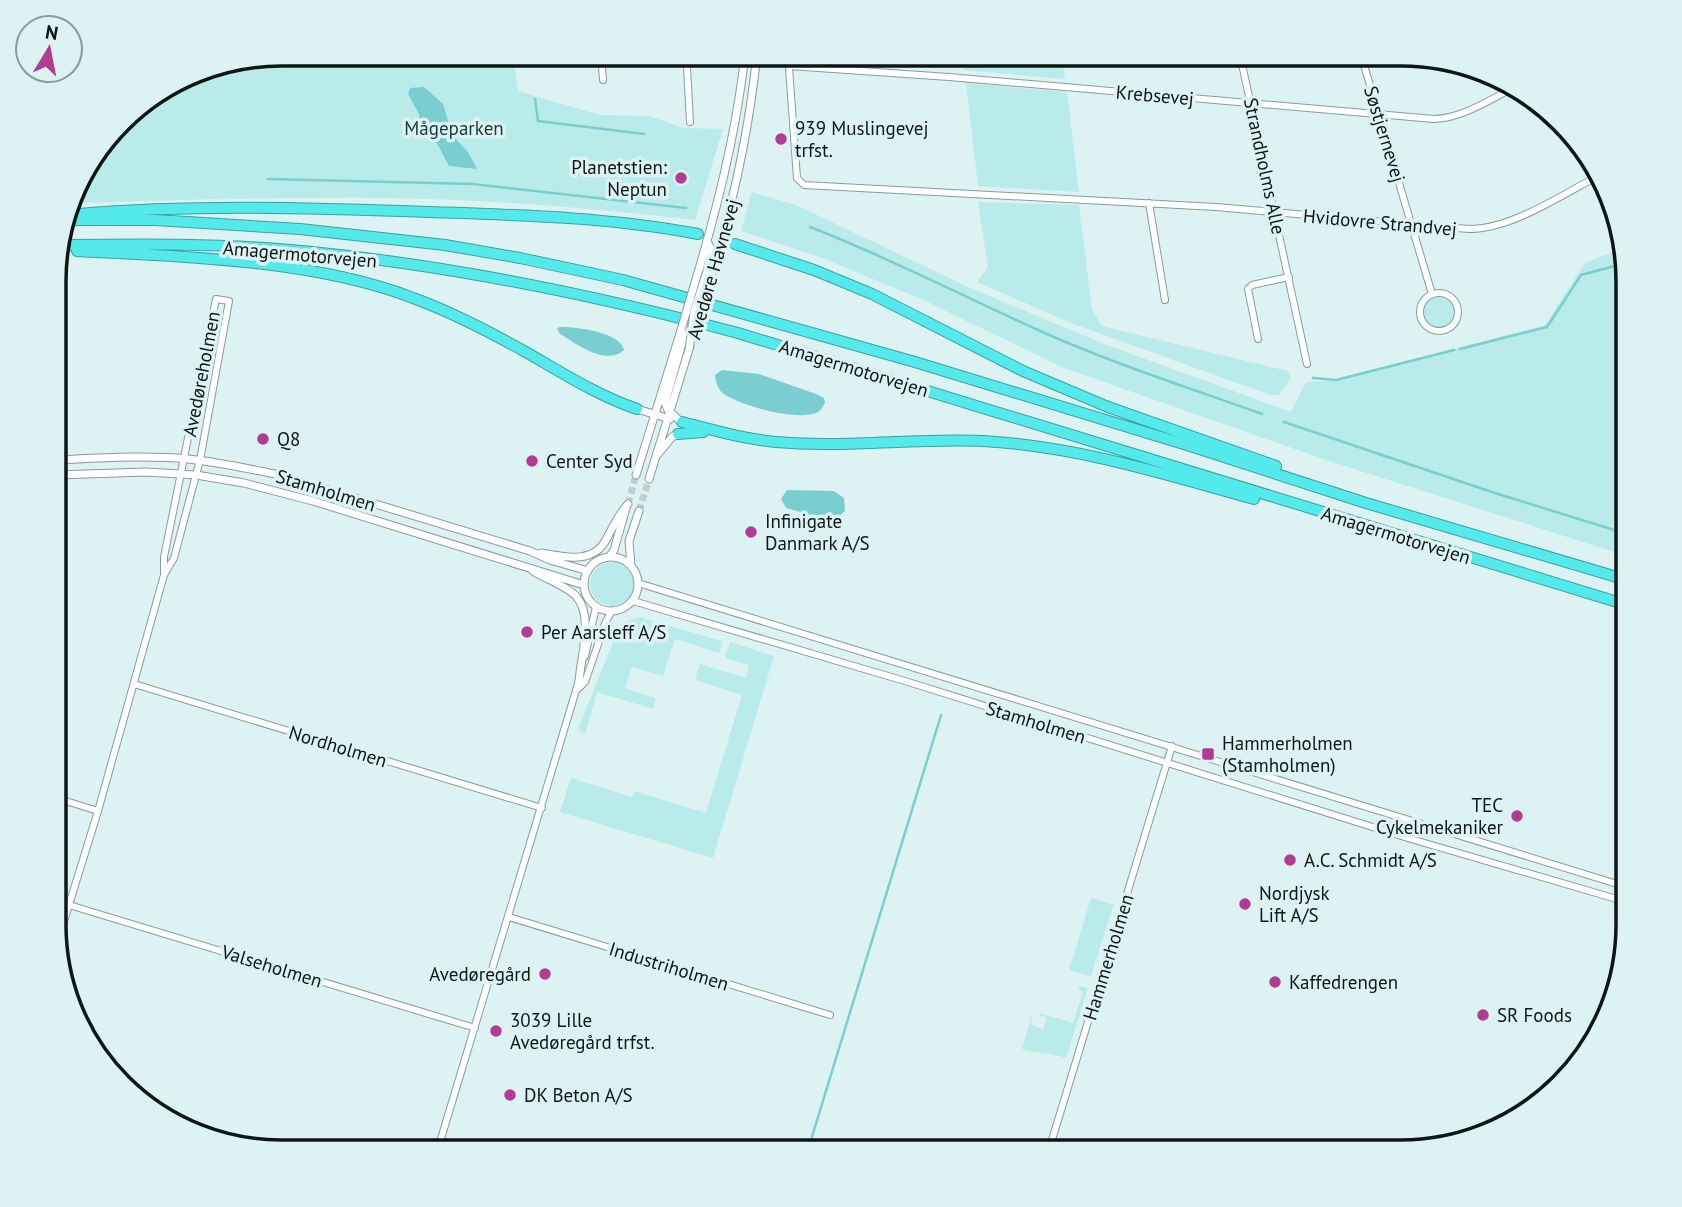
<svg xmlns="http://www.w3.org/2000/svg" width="1682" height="1207" font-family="'PT Sans',sans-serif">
  <rect width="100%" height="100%" fill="#ddf2f2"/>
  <!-- green -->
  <path fill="#baebeb" d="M281,54H513L518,91L600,115L650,116L683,128L723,129L695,220C591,208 486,199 382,198C279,197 176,200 73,203L84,168L132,110L208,66Z
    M962,55H1062L1065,79L964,70Z
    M966,83L1067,92L1079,192L978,186Z
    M752,192L796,205L968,287L1104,344L1291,412L1306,382L1330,381L1545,325L1585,263L1622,248L1627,267V556L1326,460L1064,368L919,298L817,256L741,231Z
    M978,202L1079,205L1092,309L1102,326L1288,371L1291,378L1279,395H1270L1071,323L977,282L988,267Z
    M1423 312a16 16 0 1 1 32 0a16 16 0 1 1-32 0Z
    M590 584a22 22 0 1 1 44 0a22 22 0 1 1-44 0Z
    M638,617L722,641L719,653L675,639L663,676L632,667L625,688L656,698L653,709L597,692L585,734L578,729L620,625Z
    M730,642L774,656L713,858L560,812L571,778L632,797L634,791L706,813L742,695L695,680L700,664L746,678L749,665L725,658Z
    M1091,898L1111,904L1114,903L1091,976L1069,970Z
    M1081,986L1088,988L1066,1058C1051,1053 1037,1053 1022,1049L1032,1014L1031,1025L1043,1029L1047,1018L1039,1015L1040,1013L1073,1023L1083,992L1078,989Z"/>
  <!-- water -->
  <path fill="#7bcecf" d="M424,87L443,104L453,136L468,152L477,169L449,166L433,136L420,124L419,114L408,94L410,88Z
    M560,327C577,327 620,332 624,350C606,366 578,345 560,334L557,328Z
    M722,370L759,374L816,394L824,398L825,403C823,406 821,410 818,412C799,422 741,406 724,394C718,390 716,383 715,375Z
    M787,490L834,491L844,498L845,511L835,520H829L786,508L781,499Z"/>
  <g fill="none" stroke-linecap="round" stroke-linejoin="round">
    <!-- stream -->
    <path stroke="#7bcecf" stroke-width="2.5" d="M535,99L538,121L644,134
      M268,179L473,184L686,208
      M810,227C888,257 962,296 1038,330C1111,363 1187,387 1262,414
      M1460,349L1547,327L1581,275L1626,263
      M1313,378L1336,380L1454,350
      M1284,422L1495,493L1627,534
      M807,1153L941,715"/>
    <!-- tertiary-tunnel -->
    <path stroke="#bed1d1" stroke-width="7" stroke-dasharray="7 3.5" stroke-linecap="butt" d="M628,504L636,475
      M639,511L649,479"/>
    <!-- minor casing -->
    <g stroke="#889c9c" stroke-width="8">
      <path id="minor" d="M601,54L603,80
        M617,54L676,60L684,57
        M686,54L684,57L687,67L690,122
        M788,54L797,178L804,185L1216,207L1469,229C1512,229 1561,195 1600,175
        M1240,55L1307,364
        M1361,55L1432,294
        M789,66L949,77L1434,119C1463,118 1489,100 1515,87
        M1149,203L1165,300
        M1420 312a19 19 0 1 1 38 0a19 19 0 1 1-38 0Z
        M1258,339L1248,289L1252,285L1289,277
        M638,583L1627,887
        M633,601L905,681L1411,839L1627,902
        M585,656L596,607
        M134,684L542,808
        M579,688L585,682L606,621L612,611
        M56,798L98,811
        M1411,839L1416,821
        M69,905L475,1028
        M509,917L830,1015
        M56,947L98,811L164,575L174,558L200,460L229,301L216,299L164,557V575
        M437,1152L580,677
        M1048,1153L1172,746"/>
    </g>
    <!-- tertiary casing -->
    <g stroke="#889c9c" stroke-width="9">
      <path id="tertiary" d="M707,241L711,249L707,271
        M699,269C720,198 737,128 745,54
        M712,273C734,201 749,130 757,54
        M637,409L670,419
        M680,421L668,410L665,403L685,333L684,326
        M658,454L672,437L678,434
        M56,460C100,458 144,455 188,459C219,462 249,469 280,475L530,551L550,560L588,571
        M56,475L146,472L196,475L244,483L313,501L584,585
        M636,475L681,330
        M649,479L690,346
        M541,553C564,557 594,565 607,538C614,525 618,515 628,504
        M584 584a27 27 0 1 1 54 0a27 27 0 1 1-54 0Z
        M609,557L614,550L626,508
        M631,566L629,541L639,511
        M533,571C544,578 568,587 576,596C594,616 581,656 579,681"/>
    </g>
    <!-- motorway casing -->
    <g stroke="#3ca0a1" stroke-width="12">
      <path id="motorway" d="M79,214C193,204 314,208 429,212C518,215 609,217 698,234
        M67,220H155L300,229L445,245L520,258L623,280L915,362L1187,445L1366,503L1627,580
        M735,244L814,270L872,294L1023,371L1108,407L1276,466
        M58,245C139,244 221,243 302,251C450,265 595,295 738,333L1627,605
        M77,251C182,256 315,260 413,298C452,312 488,331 524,351C561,372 596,395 637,409
        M682,422C713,430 744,439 776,442C845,448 914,438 983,441C1076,446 1165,474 1254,499
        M678,434L703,432"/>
    </g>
    <!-- minor -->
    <use href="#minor" stroke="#fff" stroke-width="6"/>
    <!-- tertiary -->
    <use href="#tertiary" stroke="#fff" stroke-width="7"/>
    <!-- motorway -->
    <use href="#motorway" stroke="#54eaec" stroke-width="10"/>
    <!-- tertiary-bridge casing -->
    <g stroke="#889c9c" stroke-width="9" stroke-linecap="butt">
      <path id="tertiary-bridge" d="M696,326L712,273
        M681,330L699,269
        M689,350L694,312L707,271"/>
    </g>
    <!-- tertiary-bridge -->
    <use href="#tertiary-bridge" stroke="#fff" stroke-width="7"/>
  </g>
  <!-- markers -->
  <g fill="#b23c93" stroke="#ddf2f2" stroke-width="2.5">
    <circle cx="781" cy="139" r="7"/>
    <circle cx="681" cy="178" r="7"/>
    <circle cx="263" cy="439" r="7"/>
    <circle cx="532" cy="461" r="7"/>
    <circle cx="751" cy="532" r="7"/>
    <circle cx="527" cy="632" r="7"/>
    <rect x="1201" y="747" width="14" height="14" rx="3.5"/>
    <circle cx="1517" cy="816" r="7"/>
    <circle cx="1290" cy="860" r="7"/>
    <circle cx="1245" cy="904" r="7"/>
    <circle cx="545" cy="974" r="7"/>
    <circle cx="1275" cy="982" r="7"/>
    <circle cx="1483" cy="1015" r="7"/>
    <circle cx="496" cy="1031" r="7"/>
    <circle cx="510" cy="1095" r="7"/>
  </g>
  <g text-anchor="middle" stroke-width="7" stroke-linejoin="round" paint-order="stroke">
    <!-- street labels -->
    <g font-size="19" fill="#0f1616" stroke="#ddf2f2">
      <text transform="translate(1155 95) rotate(5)" y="7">Krebsevej</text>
      <text transform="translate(1385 134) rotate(73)" y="7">Søstjernevej</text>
      <text transform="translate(1265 166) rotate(78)" y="7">Strandholms Alle</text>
      <text transform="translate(1380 222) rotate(5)" y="7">Hvidovre Strandvej</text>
      <text transform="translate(300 254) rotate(5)" y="7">Amagermotorvejen</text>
      <text transform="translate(713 269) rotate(-74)" y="7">Avedøre Havnevej</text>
      <text transform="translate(854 368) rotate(17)" y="7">Amagermotorvejen</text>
      <text transform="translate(201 374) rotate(-79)" y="7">Avedøreholmen</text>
      <text transform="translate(326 490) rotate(17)" y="7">Stamholmen</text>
      <text transform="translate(1396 535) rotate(17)" y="7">Amagermotorvejen</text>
      <text transform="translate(1036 722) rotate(17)" y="7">Stamholmen</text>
      <text transform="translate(338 746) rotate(17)" y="7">Nordholmen</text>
      <text transform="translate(1108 957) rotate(-73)" y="7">Hammerholmen</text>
      <text transform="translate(272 966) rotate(17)" y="7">Valseholmen</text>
      <text transform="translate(669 966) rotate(17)" y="7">Industriholmen</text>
    </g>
    <!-- park labels -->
    <g font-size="19" fill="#143c3c" stroke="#ddf2f2">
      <text x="454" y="135">Mågeparken</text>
    </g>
    <!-- poi labels -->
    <g font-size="19" fill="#0f1616" stroke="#ddf2f2" text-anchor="start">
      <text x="795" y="135">939 Muslingevej<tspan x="795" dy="22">trfst.</tspan></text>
      <text x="667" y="174" text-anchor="end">Planetstien:<tspan x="667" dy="22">Neptun</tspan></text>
      <text x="277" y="446">Q8</text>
      <text x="546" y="468">Center Syd</text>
      <text x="765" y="528">Infinigate<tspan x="765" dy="22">Danmark A/S</tspan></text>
      <text x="541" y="639">Per Aarsleff A/S</text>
      <text x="1222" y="750">Hammerholmen<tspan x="1222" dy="22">(Stamholmen)</tspan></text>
      <text x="1503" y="812" text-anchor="end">TEC<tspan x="1503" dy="22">Cykelmekaniker</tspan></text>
      <text x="1304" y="867">A.C. Schmidt A/S</text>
      <text x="1259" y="900">Nordjysk<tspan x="1259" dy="22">Lift A/S</tspan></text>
      <text x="531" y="981" text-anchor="end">Avedøregård</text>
      <text x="1289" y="989">Kaffedrengen</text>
      <text x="1497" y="1022">SR Foods</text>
      <text x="510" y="1027">3039 Lille<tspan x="510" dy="22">Avedøregård trfst.</tspan></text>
      <text x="524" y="1102">DK Beton A/S</text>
    </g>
  </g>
  <!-- crop -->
  <path d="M0 0H1682V1207H0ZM281 66H1401A215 215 0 0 1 1616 281V925A215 215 0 0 1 1401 1140H281A215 215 0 0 1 66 925V281A215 215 0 0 1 281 66Z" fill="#ddf2f2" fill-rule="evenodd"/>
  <path fill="none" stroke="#0f1616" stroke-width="3.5" d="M281 66H1401A215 215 0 0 1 1616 281V925A215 215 0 0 1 1401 1140H281A215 215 0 0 1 66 925V281A215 215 0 0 1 281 66Z"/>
  <!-- north arrow -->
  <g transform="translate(49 49) rotate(10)"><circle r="33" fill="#ddf2f2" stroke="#8b9a9a" stroke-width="2"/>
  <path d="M0-5L12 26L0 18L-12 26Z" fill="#b23c93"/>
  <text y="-10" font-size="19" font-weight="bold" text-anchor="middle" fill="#0f1616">N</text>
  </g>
</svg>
